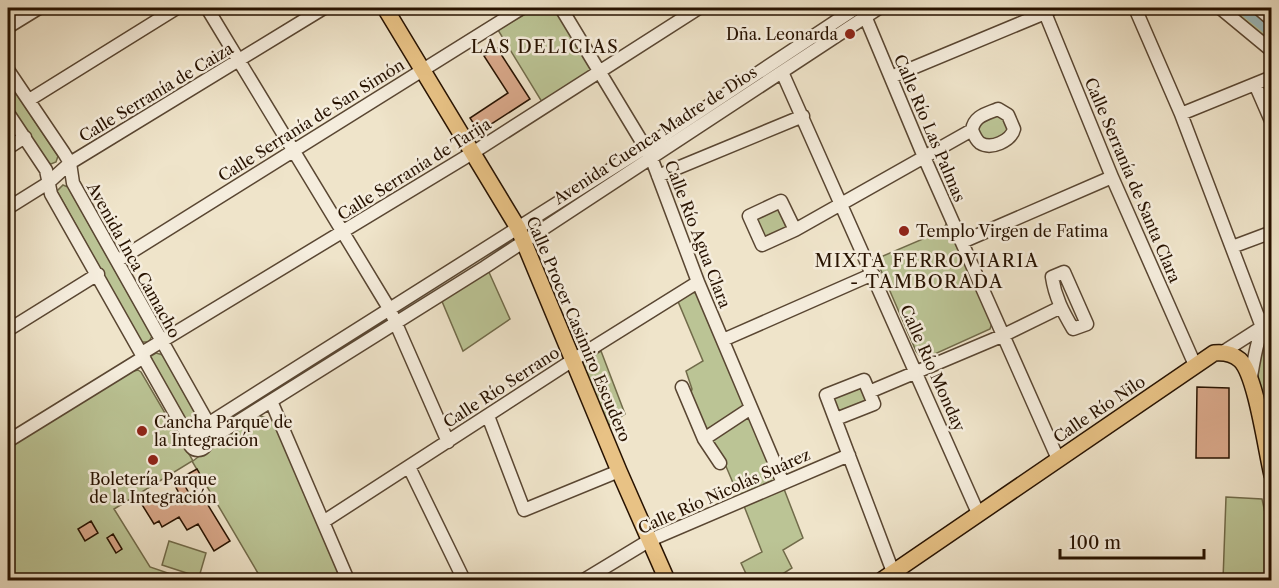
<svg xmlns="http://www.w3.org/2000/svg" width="1279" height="588" font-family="'Libre Caslon Text',serif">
  <rect width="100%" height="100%" fill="#efe4ca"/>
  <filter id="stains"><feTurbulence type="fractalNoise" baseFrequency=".00333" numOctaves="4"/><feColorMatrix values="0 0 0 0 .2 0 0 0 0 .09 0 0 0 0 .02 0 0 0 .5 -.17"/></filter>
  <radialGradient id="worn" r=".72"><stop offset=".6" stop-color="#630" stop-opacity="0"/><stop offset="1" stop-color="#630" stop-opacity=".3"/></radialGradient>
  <!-- green -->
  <path fill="#bbc495" stroke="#716b4a" stroke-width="1.5" d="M536,8H555L594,69L542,102L498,30Z
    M1231,8H1251L1271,24V44Z
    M8,81L58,156L56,162L51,164L48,162L8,105Z
    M998,113L1005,116L1010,132L989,142L980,138L976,126Z
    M63,185L68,187L152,336L149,342H141L57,191Z
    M778,208L787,229L766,239L756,218Z
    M946,224L991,319L992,323L990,329L926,358L919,355L916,351L876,259L932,235L940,238Z
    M488,270L510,319L463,351L441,299Z
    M692,292L699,294L745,405L705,431L690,396L692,389L686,371L703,361L677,299Z
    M1271,316V444L1258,382L1256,365Z
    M601,351L625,414L607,426L582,363Z
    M156,353L163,355L200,422L193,429L190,428L152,361L151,356Z
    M138,370L141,372L193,461L212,446L255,418L261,416L273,420L342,580H262L192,461L114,509L150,567L188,580H8V448L130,372Z
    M861,385L869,403L839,415L831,396Z
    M749,416L779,480L739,497L725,464L711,441Z
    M784,489L803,538L783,550L792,568L773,580H749L741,563L762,552L744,506Z
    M1226,497L1262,499L1271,540V580H1223Z
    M169,541L206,553L199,577L162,565Z"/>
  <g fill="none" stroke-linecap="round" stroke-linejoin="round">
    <!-- canal -->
    <path stroke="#9dbcc0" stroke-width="10" d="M1241,8L1272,33"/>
  </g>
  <!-- building -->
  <path fill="#d9a88a" stroke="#271200" stroke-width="1.5" d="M497,48L530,99L479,132L470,118L508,93L484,56Z
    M1197,387L1229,388V458H1196Z
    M197,469L201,476L185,486L194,502L203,497L230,541L214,551L198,524L187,530L179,517L162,527L159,521L154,524L141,503L157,493L164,505L180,495L173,482Z
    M91,521L98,533L85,541L78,529Z
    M113,534L122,549L116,553L107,538Z"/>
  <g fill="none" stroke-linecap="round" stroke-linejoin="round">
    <!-- minor casing -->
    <g stroke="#594632" stroke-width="15">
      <path id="minor" d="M207,8L390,310L448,442
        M561,8L651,157L698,282L783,483
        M1043,8L1112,177L1195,365
        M1135,8L1181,114L1262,327
        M1220,8L1272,51
        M1258,8L1272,20
        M860,10L865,16L924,157L1058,459
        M8,27L39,8
        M8,70L64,153L70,163L73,183L212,430
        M782,72L978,513
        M891,77L1045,13L1053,8
        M1255,84L1272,123
        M29,100L177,8
        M8,113L46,170L51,194L189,438
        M1181,114L1272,77
        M8,148L25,137
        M658,176L803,116
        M781,201L795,230L762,245L749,216Z
        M8,208L48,183L70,163L324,8
        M795,230L972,130C974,116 986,114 998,109L1008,115L1014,129C1011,141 991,150 980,143C976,140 974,135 972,130
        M962,242L1112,177
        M1232,247L1272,232
        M117,261L522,8
        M1064,272L1087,324L1073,329C1063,312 1055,297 1052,277Z
        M8,330L98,274
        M723,340L873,274
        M1223,352L1262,327
        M142,353L474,152L699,8
        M1251,377C1255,353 1258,332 1272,311
        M682,387L704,439L720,463
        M869,392L1004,335L1061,307
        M271,401L348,580
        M488,416L524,510L619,471
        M836,419L874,404L864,380L826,395L893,572
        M189 441a9 9 0 1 1 18 0a9 9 0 1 1-18 0Z
        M195,432L646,147L856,8
        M704,439L751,408
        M8,441L144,357
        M206,445L215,436L485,267L879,8
        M409,467L464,580
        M323,522L573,360L698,282
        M584,580L650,540L849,455"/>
    </g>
    <!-- major casing -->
    <g stroke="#271200" stroke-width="18">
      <path id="major" d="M385,8L518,228L619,471L667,580
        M882,580L1214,353C1224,352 1232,353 1240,360C1256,375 1266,451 1272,475"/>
    </g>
    <!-- minor -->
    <use href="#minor" stroke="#f5eddd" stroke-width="12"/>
    <!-- major -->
    <use href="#major" stroke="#e8c285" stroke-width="15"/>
  </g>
  <!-- markers -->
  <g fill="#8f2418" stroke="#f5eddd" stroke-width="2">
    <circle cx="850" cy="34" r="6"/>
    <circle cx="904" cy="231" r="6"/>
    <circle cx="142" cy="431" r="6"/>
    <circle cx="153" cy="460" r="6"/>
  </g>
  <g text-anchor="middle" stroke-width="5" stroke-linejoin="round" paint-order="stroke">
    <!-- poi labels -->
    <g font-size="16" fill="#271200" stroke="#f5eddd" text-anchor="start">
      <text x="838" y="40" text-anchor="end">Dña. Leonarda</text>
      <text x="916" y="237">Templo Virgen de Fatima</text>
      <text x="154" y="428">Cancha Parque de<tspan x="154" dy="18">la Integración</tspan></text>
      <text x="153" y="485" text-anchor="middle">Boletería Parque<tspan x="153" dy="18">de la Integración</tspan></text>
    </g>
    <!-- street labels -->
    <g font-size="16" fill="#271200" stroke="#f5eddd">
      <text transform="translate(156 92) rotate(-31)" y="6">Calle Serranía de Caiza</text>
      <text transform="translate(311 120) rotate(-32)" y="6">Calle Serranía de San Simón</text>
      <text transform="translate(930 128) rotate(67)" y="6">Calle Río Las Palmas</text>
      <text transform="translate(655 135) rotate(-33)" y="6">Avenida Cuenca Madre de Dios</text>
      <text transform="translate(414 169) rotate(-32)" y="6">Calle Serranía de Tarija</text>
      <text transform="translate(1133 180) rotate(67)" y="6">Calle Serranía de Santa Clara</text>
      <text transform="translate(698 234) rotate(69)" y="6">Calle Río Agua Clara</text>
      <text transform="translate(134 260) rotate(61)" y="6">Avenida Inca Camacho</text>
      <text transform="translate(579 329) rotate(67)" y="6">Calle Procer Casimiro Escudero</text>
      <text transform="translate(933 368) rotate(66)" y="6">Calle Río Monday</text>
      <text transform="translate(501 387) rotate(-33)" y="6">Calle Río Serrano</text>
      <text transform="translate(1099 409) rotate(-34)" y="6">Calle Río Nilo</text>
      <text transform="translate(724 491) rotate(-24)" y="6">Calle Río Nicolás Suárez</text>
    </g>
    <!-- neighbourhood labels -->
    <g font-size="18" letter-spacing="1.5" fill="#271200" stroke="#f5eddd">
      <text x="545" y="53">LAS DELICIAS</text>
      <text x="927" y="267">MIXTA FERROVIARIA<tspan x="927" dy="21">- TAMBORADA</tspan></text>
    </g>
  </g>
  <!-- margin -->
  <rect width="1279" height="588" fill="none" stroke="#efe4ca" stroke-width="30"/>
  <rect x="9" y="9" width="1261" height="570" fill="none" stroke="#271200" stroke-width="3"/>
  <rect x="15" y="15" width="1249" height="558" fill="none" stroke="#271200" stroke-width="1.5"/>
  <!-- scale -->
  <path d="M1060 549v9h144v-9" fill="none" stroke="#271200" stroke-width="3"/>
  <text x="1069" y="549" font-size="18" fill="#271200" stroke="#f5eddd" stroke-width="4.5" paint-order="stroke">100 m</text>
  <rect width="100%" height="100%" filter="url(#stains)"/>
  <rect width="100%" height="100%" fill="url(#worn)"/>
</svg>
